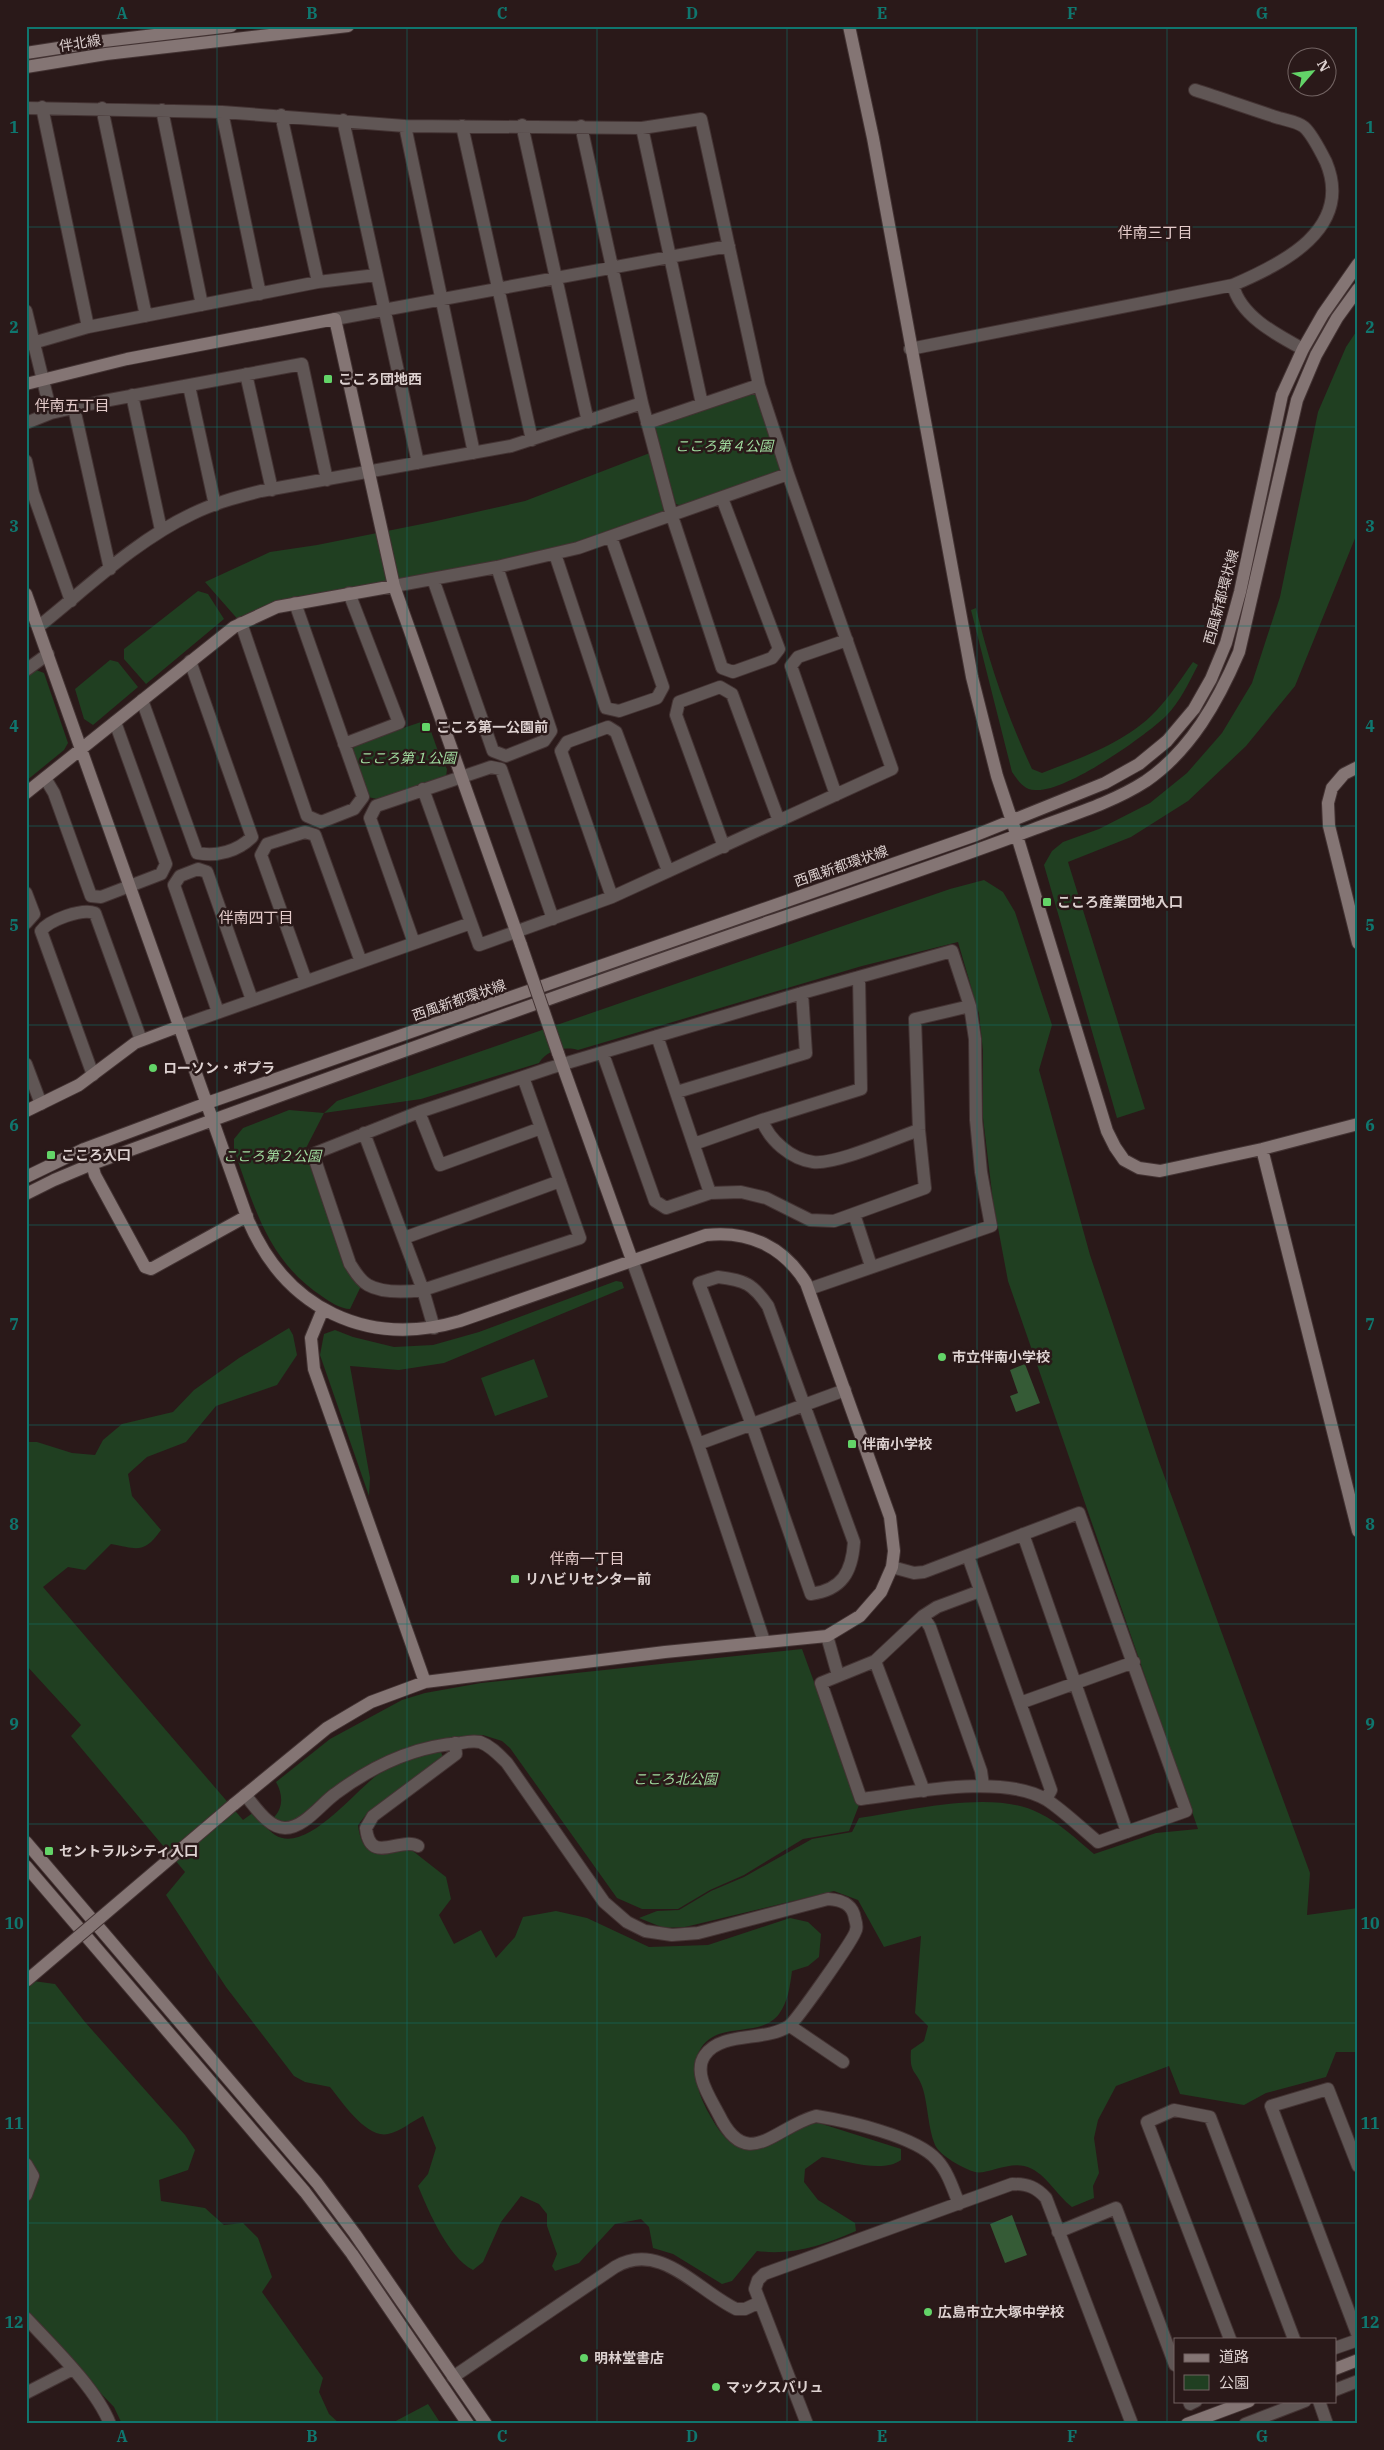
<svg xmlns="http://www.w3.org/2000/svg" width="1384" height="2450" font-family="'IBM Plex Serif','Noto Sans JP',serif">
  <rect width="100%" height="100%" fill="#2a1919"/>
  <!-- green -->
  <path fill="#203f21" d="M1358,329V531L1295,686L1246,746L1188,801L1131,837L1068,862L1145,1109L1117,1118L1044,865L1052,851L1063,842L1099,829L1150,803L1187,773L1222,733L1252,683L1280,597L1318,412L1346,347Z
    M747,391L756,395L781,466L777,474L684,507L676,504L654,432L657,424Z
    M655,451L672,516L537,559L300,602L241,623L205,582L270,552L317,545L432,522L525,501Z
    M198,591L208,594L224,619L146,684L124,659V649Z
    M976,608C989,663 1008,718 1032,769L1042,773C1081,758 1127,742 1156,711C1170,696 1181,679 1193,662L1198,665C1189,682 1180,702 1166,716C1144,737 1065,793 1035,790C1023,790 1018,780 1012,772L971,610Z
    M110,660L118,662L138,687L93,725L84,719L75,689Z
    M36,670L44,673L68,743L64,750L26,781V677Z
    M427,720L439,754L447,769L446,777L377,799L368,797L352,751L356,744Z
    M984,880L1003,892L1015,912L1052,1025L1039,1070L1090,1255L1158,1459L1310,1873L1307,1915L1358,1908V2052H1336L1326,2077L1266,2093L1244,2105L1180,2094L1169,2066L1116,2086L1098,2120L1094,2138L1099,2173L1093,2186L1094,2198L1072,2207C1056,2195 1044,2170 1024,2166C1007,2162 986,2175 975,2172C964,2169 940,2156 935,2145C928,2128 928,2106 923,2089C917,2069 909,2076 911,2050L924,2041L928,2026L915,2013L921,1936L884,1947L858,1900L834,1891L685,1927L664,1928L639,1918L657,1911L679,1910L711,1891L744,1877L812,1839L852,1832L859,1818C909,1811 993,1789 1039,1813C1060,1823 1076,1839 1094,1854L1156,1833L1198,1829L1008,1281L993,1201L983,1118V1051L979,1014L958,942L862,966L578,1050C564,1046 547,1050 539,1063L421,1099L324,1113L305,1150L348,1267L362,1284L350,1309C341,1309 330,1302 323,1297C268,1261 255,1209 234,1150V1139L243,1128L289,1110L324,1113L337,1101L950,889Z
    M616,1281L622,1282L624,1288L444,1363L399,1370L350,1366L370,1478L369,1496L320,1355L324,1334L335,1330L353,1337L394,1347L433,1345L479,1332Z
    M289,1328L293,1335L297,1355L277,1385L216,1406L186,1442L147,1457L128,1474L132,1496L161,1530C144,1554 138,1549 111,1544L85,1570L68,1567L43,1587L243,1820L254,1812C260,1819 267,1830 275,1835C306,1854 353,1793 376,1776C390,1766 423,1753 441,1752L443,1757L435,1765L368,1812L358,1825C362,1859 382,1858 409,1848L446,1877L451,1899L439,1915L454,1944L481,1930L496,1958L515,1937L523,1917L556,1911L587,1918L649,1947L708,1945L790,1918L808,1922L821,1934L819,1957L808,1966L792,1971C790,1986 788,2002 779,2014C760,2039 719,2020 701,2048C692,2063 694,2074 699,2091C702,2103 718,2132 728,2140C731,2143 737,2145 741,2147L807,2124L819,2123L901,2149V2160C882,2174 845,2160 822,2157L805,2169L804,2182L818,2200L855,2223L856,2231C824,2245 792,2256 757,2251L732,2281L722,2284L673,2254L653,2248L649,2227L641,2219L615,2224L579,2263L555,2271L552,2266L557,2254L547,2226V2214L539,2204L521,2196L501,2222L483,2262L473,2270C448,2257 429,2212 418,2186L428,2174L436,2148L423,2116C412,2121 400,2132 388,2134C367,2139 342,2102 330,2087L305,2082L294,2076L226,1987L166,1895L185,1872L71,1736L81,1725L26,1665V1442H37L72,1453L95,1455L103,1440L122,1424L173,1412L194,1390L239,1358Z
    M534,1359L548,1397L495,1416L481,1378Z
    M802,1649L859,1805L849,1831L803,1839L744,1875L710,1890L678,1909H642L617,1898L510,1748L502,1741L483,1735L460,1737L408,1749L289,1824L272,1819C284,1809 283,1794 276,1782L330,1739L402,1700L425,1693L481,1683Z
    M26,1980L55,1984L85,2022L185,2135L195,2150L188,2170L159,2180L161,2201L205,2208L224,2225L243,2223L258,2238L272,2277L262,2292L323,2378L319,2392L329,2414L340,2424H122L114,2407L26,2316V2201L36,2174L26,2151Z
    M428,2404L441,2424H390Z"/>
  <!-- water -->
  <path fill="#355b36" d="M1025,1364L1040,1403L1016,1412L1010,1396L1018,1393L1010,1370Z
    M1012,2215L1027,2255L1005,2263L990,2224Z"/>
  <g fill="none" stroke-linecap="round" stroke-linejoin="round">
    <!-- street casing -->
    <g stroke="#433333" stroke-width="14">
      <path id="street" d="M42,107L88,327
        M26,108L222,112L405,126L642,128L701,119L759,385L788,474
        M102,108L146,316
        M162,110L202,305
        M222,112L260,294
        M281,115L318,282
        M343,120L418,463
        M522,125L588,422
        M405,126L474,453
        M462,126L532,440
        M581,126L642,403L672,516L722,668L733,672L772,658L779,649L722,498
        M642,128L702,404
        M1233,285C1240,316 1277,335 1303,349
        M26,311L51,413
        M335,319L729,246
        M26,345L88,327L318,282L376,275
        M910,349L1233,285C1282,264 1354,229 1326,162C1322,154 1311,133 1304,127C1298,122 1286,120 1279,118C1251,109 1223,99 1195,90
        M246,374L272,490
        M189,386L215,505
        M132,395L161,530
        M74,408L110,569
        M26,423L51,413L104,401L302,364L327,480
        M647,423L759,385
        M26,461L33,493L71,601
        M555,554L606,708L619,711L657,698L663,687L611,537
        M433,579L493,751L506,756L544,741L551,731L497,567
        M394,586L497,567L578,548L788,474L892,769L612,897L479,945L423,789
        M241,623L307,816L321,822L354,809L363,797L295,603
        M38,627C87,588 135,541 192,514C214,503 238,497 261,491L511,446L642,403
        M26,670L48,654
        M142,700L197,853C217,857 238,851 252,837L190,661
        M344,744L399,723L349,593
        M45,778L54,793L91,896L101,897L161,874L166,864L115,722
        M836,795L791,666L798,657L847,640
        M724,847L676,715L679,702L720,687L732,694L779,821
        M26,893L34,914L26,923
        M612,897L561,751L567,742L608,727L616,732L668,871
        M414,943L370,818L376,806L491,767L501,769L553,919
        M306,981L261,855L267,844L305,832L315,835L361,962
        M218,1012L174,885L180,876L198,869L207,872L252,1000
        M180,1026L471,923
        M657,1036L710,1193
        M603,1054L655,1201L666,1208L710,1193L741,1192L766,1198L810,1220L834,1221L925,1188L919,1130L915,1019L970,1006
        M26,1064L41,1104
        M93,1075L41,931C49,920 82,908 95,913L141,1040
        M523,1077L580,1238L423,1290C407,1292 382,1293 368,1285C359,1280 355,1271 350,1264L313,1154L419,1112L550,1068L802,993L952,951L970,1006L975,1039L976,1120L981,1172L991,1226L809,1289
        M677,1092L806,1053L802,993
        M419,1112L440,1165L541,1128
        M762,1120C769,1140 791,1159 813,1162C836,1165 895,1138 919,1130
        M364,1133L423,1290L434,1328
        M694,1144L762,1120L861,1089L859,977
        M854,1214L871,1266
        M404,1238L560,1181
        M632,1260L698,1444L764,1641
        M718,1277C745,1280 753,1284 768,1306L854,1542C852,1572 842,1590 811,1594L752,1425L699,1283Z
        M698,1444L845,1390
        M1023,1534L1127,1832
        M968,1556L1051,1790L1046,1799
        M892,1567L914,1573L924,1572L1079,1513L1186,1811L1098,1842C1081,1828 1065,1812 1047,1800C1003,1773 910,1793 861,1799L821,1683L875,1661L923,1616L937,1607L980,1591
        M923,1616L930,1627L981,1771L983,1785
        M827,1636L838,1675
        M875,1661L924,1791
        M1020,1703L1134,1662
        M245,1795C255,1806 268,1828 285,1828C304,1828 321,1804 335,1794C371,1767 415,1746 461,1743C466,1742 474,1741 480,1742C491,1746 499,1755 507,1763L604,1902L627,1922L645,1931L672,1935L698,1933L828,1899C842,1900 853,1904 855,1919C856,1922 857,1927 856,1930C855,1938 796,2021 789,2026C765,2042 722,2031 705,2055C692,2073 711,2099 719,2115C747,2173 775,2127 816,2116C847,2121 916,2136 937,2160C948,2172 953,2189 959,2204
        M418,1846C400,1836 370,1866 366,1828L373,1816L456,1754L455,1743
        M790,2026L843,2062
        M26,2164L33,2176L26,2195
        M1358,2166L1328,2089L1271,2106L1358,2336
        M1058,2232L1116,2208L1175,2365
        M26,2318C53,2347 96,2388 110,2424
        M1230,2339L1147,2122L1174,2110L1210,2117L1294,2339
        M1335,2348L1358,2340
        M453,2377L615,2267C660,2240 698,2291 736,2309H745L760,2302
        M1335,2390L1358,2381
        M26,2393L73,2369
        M1189,2401L1190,2404L1196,2401
        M1319,2401L1327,2424
        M807,2424L755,2289L758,2280L764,2274L1012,2184C1028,2184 1036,2187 1046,2198L1132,2424
        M1245,2424L1305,2401"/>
    </g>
    <!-- secondary casing -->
    <g stroke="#433333" stroke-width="14">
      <path id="secondary" d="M849,26L873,138L972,677L997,776L1017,836L1107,1131L1115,1147L1124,1160L1139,1168L1160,1171L1262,1149L1358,1124
        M26,53L104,41L231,26
        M26,67L106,54L348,26
        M26,384L127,359L335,319L394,586L521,945
        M26,594L248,1220C286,1309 367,1348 460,1321L706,1235C749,1230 784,1247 806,1283L890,1517L894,1551L892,1567L881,1592L860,1616L827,1636L665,1652L425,1682L371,1702L327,1728L233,1805
        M1358,767L1344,774L1332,788L1328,803L1329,826L1358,943
        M26,793L234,627L277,607L394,586
        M558,1053L632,1260
        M26,1111L79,1085L135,1043L180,1026
        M1262,1149L1358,1531
        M92,1164L95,1175L145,1267L151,1269L247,1216
        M26,1177L84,1149L207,1103L976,835L1105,783L1139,764L1167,741L1194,709L1211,679L1226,643L1240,592L1282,395L1303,349L1323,314L1358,264
        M26,1194L54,1180L92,1164C318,1082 544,999 772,921C859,891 947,862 1034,829C1071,815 1112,803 1146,781C1191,750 1218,701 1239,652L1297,400L1316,355L1337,318L1358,289
        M323,1309L311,1338L314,1369L425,1682
        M26,1842L317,2183L355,2234L486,2424
        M26,1866L305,2192L352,2254L468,2424
        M1335,2369L1358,2360
        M1187,2424L1249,2401"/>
    </g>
    <!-- street -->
    <use href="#street" stroke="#605655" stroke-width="12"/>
    <!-- secondary -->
    <use href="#secondary" stroke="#847574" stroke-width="12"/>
    <!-- secondary-bridge casing -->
    <g stroke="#433333" stroke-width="14" stroke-linecap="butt">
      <path id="secondary-bridge" d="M521,945L558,1053
        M26,1981L233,1805"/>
    </g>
    <!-- secondary-bridge -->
    <use href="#secondary-bridge" stroke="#847574" stroke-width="12"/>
  </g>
  <!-- grid -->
  <path fill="none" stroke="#0f766e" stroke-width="1" stroke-opacity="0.55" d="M217,26V2424M407,26V2424M597,26V2424M787,26V2424M977,26V2424M1167,26V2424M26,227H1358M26,427H1358M26,626H1358M26,826H1358M26,1025H1358M26,1225H1358M26,1425H1358M26,1624H1358M26,1824H1358M26,2023H1358M26,2223H1358"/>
  <!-- markers -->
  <g fill="#63d468" stroke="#2a1919" stroke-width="2">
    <rect x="323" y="374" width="10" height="10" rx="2.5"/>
    <rect x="421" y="722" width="10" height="10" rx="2.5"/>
    <rect x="1042" y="897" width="10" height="10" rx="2.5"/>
    <circle cx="153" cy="1068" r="5"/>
    <rect x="46" y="1150" width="10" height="10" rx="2.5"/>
    <circle cx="942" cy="1357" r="5"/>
    <rect x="847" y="1439" width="10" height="10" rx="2.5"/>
    <rect x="510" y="1574" width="10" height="10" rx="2.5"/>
    <rect x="44" y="1846" width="10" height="10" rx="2.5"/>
    <circle cx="928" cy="2312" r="5"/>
    <circle cx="584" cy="2358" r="5"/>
    <circle cx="716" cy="2387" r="5"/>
  </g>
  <g text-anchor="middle" stroke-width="5" stroke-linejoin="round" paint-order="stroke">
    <!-- street labels -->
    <g font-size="14" fill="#ddd1d0" stroke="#2a1919">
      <text transform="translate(80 43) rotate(-9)" y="5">伴北線</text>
      <text transform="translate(1221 597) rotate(-75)" y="5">西風新都環状線</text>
      <text transform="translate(841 866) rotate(-19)" y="5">西風新都環状線</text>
      <text transform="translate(459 1000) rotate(-19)" y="5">西風新都環状線</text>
    </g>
    <!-- poi labels -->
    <g font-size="14" font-weight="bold" fill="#ddd1d0" stroke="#2a1919" text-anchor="start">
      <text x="338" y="384">こころ団地西</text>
      <text x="436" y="732">こころ第一公園前</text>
      <text x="1057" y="907">こころ産業団地入口</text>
      <text x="163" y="1073">ローソン・ポプラ</text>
      <text x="61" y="1160">こころ入口</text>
      <text x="952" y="1362">市立伴南小学校</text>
      <text x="862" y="1449">伴南小学校</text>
      <text x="525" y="1584">リハビリセンター前</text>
      <text x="59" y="1856">セントラルシティ入口</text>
      <text x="938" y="2317">広島市立大塚中学校</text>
      <text x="594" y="2363">明林堂書店</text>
      <text x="726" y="2392">マックスバリュ</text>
    </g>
    <!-- park labels -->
    <g font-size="14" font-style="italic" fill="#a0dc9f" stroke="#2a1919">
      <text x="724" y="451">こころ第４公園</text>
      <text x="407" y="763">こころ第１公園</text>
      <text x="272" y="1161">こころ第２公園</text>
      <text x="675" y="1784">こころ北公園</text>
    </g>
    <!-- neighbourhood labels -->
    <g font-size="15" fill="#e4cbca" stroke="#2a1919">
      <text x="1155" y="238">伴南三丁目</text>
      <text x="72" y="411">伴南五丁目</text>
      <text x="256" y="923">伴南四丁目</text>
      <text x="587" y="1564">伴南一丁目</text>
    </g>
  </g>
  <!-- border -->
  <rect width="1384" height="2450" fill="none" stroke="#2a1919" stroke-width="55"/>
  <!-- legend -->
  <rect x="1174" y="2338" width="162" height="65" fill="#2a1919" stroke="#726362"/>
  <rect x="1184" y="2354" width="25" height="8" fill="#847574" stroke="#726362"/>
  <text x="1219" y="2362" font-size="15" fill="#ddd1d0">道路</text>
  <rect x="1184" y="2375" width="25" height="15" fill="#203f21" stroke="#726362"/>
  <text x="1219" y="2388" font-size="15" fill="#ddd1d0">公園</text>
  <!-- north arrow -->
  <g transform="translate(1312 72) rotate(62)"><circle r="24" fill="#2a1919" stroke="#726362"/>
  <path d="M0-4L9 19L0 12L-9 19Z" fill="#63d468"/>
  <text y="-8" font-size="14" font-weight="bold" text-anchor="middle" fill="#ddd1d0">N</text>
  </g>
  <rect x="28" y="28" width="1328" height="2394" fill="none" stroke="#0f766e" stroke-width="2"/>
  <g font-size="16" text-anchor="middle" font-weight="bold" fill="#0f766e">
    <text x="122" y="19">A</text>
    <text x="312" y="19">B</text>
    <text x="502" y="19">C</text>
    <text x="692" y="19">D</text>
    <text x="882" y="19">E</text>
    <text x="1072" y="19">F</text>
    <text x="1262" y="19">G</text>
    <text x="14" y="133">1</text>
    <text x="1370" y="133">1</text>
    <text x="14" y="333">2</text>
    <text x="1370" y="333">2</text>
    <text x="14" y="532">3</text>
    <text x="1370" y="532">3</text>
    <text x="14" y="732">4</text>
    <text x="1370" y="732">4</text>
    <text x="14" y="931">5</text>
    <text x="1370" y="931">5</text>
    <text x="14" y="1131">6</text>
    <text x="1370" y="1131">6</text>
    <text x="14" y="1330">7</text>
    <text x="1370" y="1330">7</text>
    <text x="14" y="1530">8</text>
    <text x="1370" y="1530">8</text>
    <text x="14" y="1730">9</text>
    <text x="1370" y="1730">9</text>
    <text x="14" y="1929">10</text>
    <text x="1370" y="1929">10</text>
    <text x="14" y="2129">11</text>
    <text x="1370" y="2129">11</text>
    <text x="14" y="2328">12</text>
    <text x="1370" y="2328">12</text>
    <text x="122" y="2442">A</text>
    <text x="312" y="2442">B</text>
    <text x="502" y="2442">C</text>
    <text x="692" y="2442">D</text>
    <text x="882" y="2442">E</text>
    <text x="1072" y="2442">F</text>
    <text x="1262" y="2442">G</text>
  </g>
</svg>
